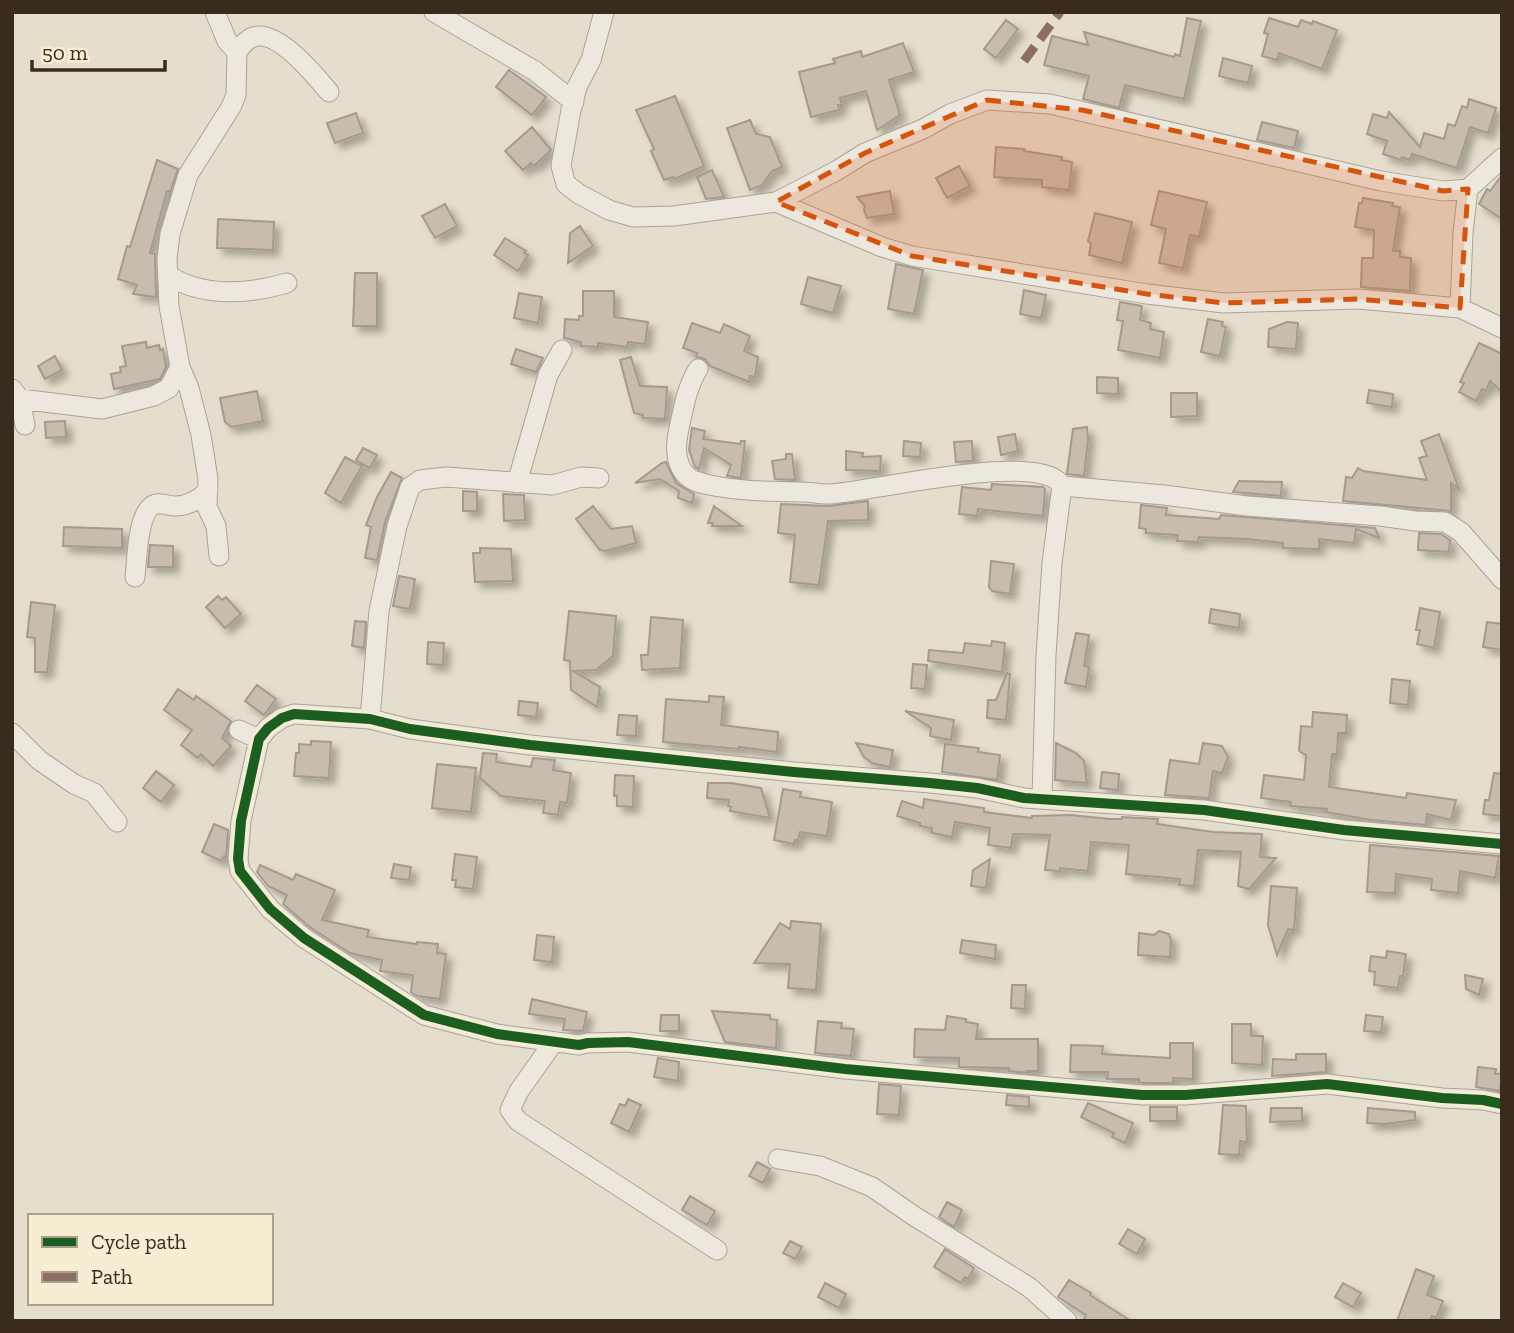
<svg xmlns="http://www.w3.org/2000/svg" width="1514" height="1333" font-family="'Zilla Slab',serif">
  <defs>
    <filter id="shadow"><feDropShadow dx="6" dy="6" stdDeviation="3.5" flood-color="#0004"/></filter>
  </defs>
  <rect width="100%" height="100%" fill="#e5decd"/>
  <!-- building -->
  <path fill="#c8bcae" stroke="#a59a8c" stroke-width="2" filter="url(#shadow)" d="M1187,18L1201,21L1184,99L1125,85L1119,108L1083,99L1089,76L1044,65L1052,36L1088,45L1084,32L1174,57L1175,54L1180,56Z
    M1269,18L1298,27L1301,20L1312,24L1313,21L1337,30L1322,69L1279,53L1277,60L1262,56L1268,34L1264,33Z
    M1006,20L1018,29L996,58L984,49Z
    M903,43L914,72L889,80L900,115L877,130L866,91L840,98L842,105H838L839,110L811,117L799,72L835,63L833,59L861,51L862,57Z
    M1223,58L1252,66L1248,83L1219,76Z
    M509,70L546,97L532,115L496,87Z
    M675,96L704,166L674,179L673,177L664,180L651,151L654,149L636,110Z
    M1469,99L1496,108L1488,133L1470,127L1457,168L1412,154L1410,160L1402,157L1401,160L1383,154L1387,141L1367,134L1373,114L1387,118L1389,112L1420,147L1424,133L1444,139L1448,124L1455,126L1462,106L1467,108Z
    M356,113L363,133L335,143L327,123Z
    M750,120L756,134L770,137L782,167L772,171L762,185L750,190L727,128Z
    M1262,122L1298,131L1294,148L1257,140Z
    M532,127L551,150L534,166L531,163L523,170L505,151Z
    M996,147L1024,149V151L1062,157L1061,160L1072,162L1069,190L1042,187V180L994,177Z
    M157,160L178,169L170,192L167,191L150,253L155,254L156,297L133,294L137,285L118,279L127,246L130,247Z
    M959,166L970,186L947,198L936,178Z
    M712,170L724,197L706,199L697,177Z
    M1502,175V219L1479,204L1487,189L1490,191Z
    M890,191L894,214L867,218L864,210L865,206L857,197Z
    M1159,191L1207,202L1199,237L1190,235L1183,268L1159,263L1166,229L1151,225Z
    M1363,198L1393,203L1392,206L1400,207L1393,251H1400V257L1411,258L1410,291L1361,287L1362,258H1373L1374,230L1355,227L1359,203H1362Z
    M445,204L457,226L435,238L422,216Z
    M1095,213L1132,222L1122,263L1089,255L1091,244L1088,241Z
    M218,219L274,222L273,250L217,248Z
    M580,226L593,246L568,263L570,233Z
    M505,238L526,251L524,253L528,255L518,271L494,255Z
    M896,264L923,270L914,314L888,309Z
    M355,273H377V326H353Z
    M808,277L841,286L833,313L801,304Z
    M1024,290L1046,295L1041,318L1020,314Z
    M583,291H614V317L648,322L645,344L628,342L627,347L598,343V347L581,346V342L564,338L565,319L579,320V316H583Z
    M519,293L542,297L538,323L514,318Z
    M1120,302L1142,306L1140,320L1151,323L1150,329L1164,332L1160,358L1118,350L1123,321L1117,320Z
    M1208,319L1223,322L1222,326L1226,327L1220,356L1201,352Z
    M1287,322L1298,323L1296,349L1268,347L1269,329Z
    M692,323L720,333L724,324L750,336L744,351L758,357L755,377L750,376L749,382L710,366L705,359L696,357L697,353L683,348Z
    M146,342L147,348L159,345L160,350L163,349L166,367L160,379L114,389L111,374L121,372L120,367L126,366L122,346Z
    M1479,343L1502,354V392L1490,381L1486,391L1482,389L1476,401L1459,392L1464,383L1460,382Z
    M516,349L543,358L536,372L511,364Z
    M55,356L62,370L45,379L38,366Z
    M631,357L640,386L667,387L665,419L643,418V415L634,413L620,360Z
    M1097,377L1118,378V394L1097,393Z
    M1369,390L1393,394L1392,407L1367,403Z
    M257,391L263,421L231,427L225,422L220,398Z
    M1171,393H1197V416L1171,417Z
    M65,421L66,437L46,438L45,422Z
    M1087,427L1088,439L1084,476L1067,474L1073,429Z
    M692,428L705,431L703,439L740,444L741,441H745L741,478L727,476L731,465L704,448L699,469L695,467L689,450Z
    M1015,434L1018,451L1001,455L998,437Z
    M1439,434L1459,489L1451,483V511L1343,501L1346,477L1352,478L1358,468L1363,471L1427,480L1419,458L1427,456L1421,441Z
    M904,441L921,443L920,457L903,456Z
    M972,441L973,461L956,462L954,442Z
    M363,448L377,455L370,468L356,460Z
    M846,451L863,453L862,457L881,456L880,471L846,470Z
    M786,454H792L795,480L775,479L772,461L786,459Z
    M345,457L362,466L341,503L325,493Z
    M666,462L676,483L694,494L692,503L678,498L679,491L660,479L635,483L662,463Z
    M391,472L402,478L385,522L377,560L365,558L371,527L366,525L377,497Z
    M1239,481L1282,482L1281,496L1233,492Z
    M992,484L1043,487L1045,489L1043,516L978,509L977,516L959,514L962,487L991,490Z
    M463,491L477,492V511H463Z
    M503,494L524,495L525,520L504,521Z
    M868,501V520L828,521L819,585L790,582L795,535L778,533L781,504L828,506Z
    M1141,505L1167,508L1166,515L1219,519L1221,515L1375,528L1379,538L1356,529L1354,543L1319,539V549L1283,548V543L1247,539L1199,537L1198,542L1177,541L1178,535L1146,533V529L1139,528Z
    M593,506L611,529L632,526L636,543L605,551L600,550L576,519Z
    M714,506L715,507L742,526H712L713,523H708Z
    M64,527L122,529V548L63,546Z
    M1419,533L1441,534L1450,540L1449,552L1418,550Z
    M150,545L173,546V567H148Z
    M480,548L511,549L513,581L475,582L473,553H480Z
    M991,561L1014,564L1010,594L992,591L989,587Z
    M399,576L415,579L410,609L393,606Z
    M218,596L222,600L226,597L241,614L225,628L206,607Z
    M31,602L55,605L47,672H35V638L27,637Z
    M1420,608L1440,612L1434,648L1417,644L1420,630H1416Z
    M1211,609L1240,614L1239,628L1209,623Z
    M569,611L616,616L613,656L596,670L573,671L600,687L597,707L571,690L570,661L564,660Z
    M651,617L683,620L680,668L642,670L641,655H648Z
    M355,621L366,622L364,648L352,646Z
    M1487,622L1502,624V650L1483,647Z
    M1076,633L1089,635L1084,666L1089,667L1086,687L1065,683Z
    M992,641L1005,643L1002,672L928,661L929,650L963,653L965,643L991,646Z
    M428,642L444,643L443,665L427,664Z
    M913,664L927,665L925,689L911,688Z
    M1007,673L1010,674L1006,720L987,718L988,700H996Z
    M1392,679L1410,681L1408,705L1390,703Z
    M257,685L276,699L264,715L245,701Z
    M178,689L194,700L196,696L231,721L222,738L231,746L213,766L201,754L198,758L181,745L192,730L164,710Z
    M709,696L724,697L721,725L778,732L777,752L739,747V749L663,742L666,699L709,702Z
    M519,701L538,703L536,717L518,715Z
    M905,711L954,720L951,740L930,736L931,728Z
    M1313,712L1347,715L1346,733H1338L1337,754H1332L1329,787L1406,798L1407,793L1456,800L1451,820L1427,814L1426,825L1371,820L1326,812L1327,809L1290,806L1291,802L1261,798L1264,775L1304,780L1306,755L1299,751L1301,726L1312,727Z
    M619,715L637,716L636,736L617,735Z
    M311,741L331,742L329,778L294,776L296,753H299V744L311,745Z
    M856,743L893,750L890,767L872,763L864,757Z
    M1056,743L1076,753L1084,761L1087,783L1055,780Z
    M1203,743L1222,746L1228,757L1222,773L1213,771L1209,798L1165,795L1170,760L1199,764Z
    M945,744L979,748L978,752L1000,755L997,780L942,772Z
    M483,753L497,754L496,762L531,767L533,758L555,760L553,770L571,773L567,803L560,802L558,815L543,813L545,801L501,796L480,778Z
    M437,764L476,768L471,812L432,808Z
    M156,771L174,785L161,802L143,788Z
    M1102,772L1119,774L1118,790L1100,788Z
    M1494,773L1502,774V816L1483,814L1485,800H1489Z
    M615,775L634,776L633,807L617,806V796H614Z
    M708,783H731L761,788L770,818L730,811L731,807L728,806L729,800L707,798Z
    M783,789L801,792L800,797L832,802L827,836L800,832L798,840H795L794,844L774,840Z
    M924,799L984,808V812L1032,818V816L1070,815L1110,819H1122V817L1158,819L1157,824L1213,832L1262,834L1260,857L1276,858L1249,889L1238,886L1241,852L1198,850L1194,886L1179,885L1180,879L1126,874L1129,845L1091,842L1088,871L1060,868V871L1045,870L1050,835L1013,834L1011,848L988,845L990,828L955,822L952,837L932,833V828L920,826V823L897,816L902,801L923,808Z
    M214,824L228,830L226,857L224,856L221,861L202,852Z
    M1370,845L1499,856L1495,878L1460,871L1458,893L1431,890L1432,879L1396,874L1395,893L1367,892Z
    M455,854L477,857L473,889L455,887L456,880H452Z
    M990,859L986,888L971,886L973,870Z
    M394,864L411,867L409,880L391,878Z
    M260,865L293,880L296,874L335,890L322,920L369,930L367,937L417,944V942L438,944L437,953L446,954L440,999L417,996L411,992L413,975L380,971L382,960L350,953L311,928L283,904L287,895L268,886L257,872Z
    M1271,886L1297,888L1294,930L1288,929L1277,955L1268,925Z
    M791,921L821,924L816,990L788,988L790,964L754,963L780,923L790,929Z
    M1159,931L1169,934L1171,940L1170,957L1138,955L1139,933L1154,935Z
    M537,935L554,937L552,962L534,960Z
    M962,940L996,945L995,959L960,953Z
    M1387,951L1406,954L1403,976H1400L1398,988L1374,985L1375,972L1369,971L1371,956L1386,958Z
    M1465,975L1483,979L1479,995L1466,989Z
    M1012,985H1026L1025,1009L1011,1008Z
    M532,999L587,1012L583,1031L563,1030L565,1019L529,1014Z
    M712,1011L770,1015V1019L777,1020L776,1048L725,1042Z
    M661,1015H679V1031H660Z
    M1366,1015L1383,1017L1381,1032L1364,1031Z
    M947,1016L966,1019V1022L978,1024L976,1039H1038V1071H1028L1031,1073L1009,1071V1068L959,1067V1058L914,1057L915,1029L945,1030Z
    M818,1021L842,1023L841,1028L854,1029L851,1056L815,1053Z
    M1232,1024H1251V1036H1263L1262,1065L1232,1063Z
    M1170,1043H1193V1079L1173,1078V1083H1143L1139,1082V1079H1107L1108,1072H1070L1071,1045L1103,1046L1102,1054L1170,1058Z
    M1296,1054H1326V1072L1272,1076L1273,1059L1296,1060Z
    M658,1058L679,1062L678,1081L654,1077Z
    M1478,1067L1496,1069L1495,1074H1502L1500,1091L1476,1087Z
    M879,1084L901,1086L899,1115L877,1114Z
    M1007,1095L1029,1097V1107L1006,1105Z
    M628,1099L641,1105L629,1132L611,1123L620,1104L625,1106Z
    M1088,1103L1133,1123L1125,1143L1112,1137L1114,1133L1081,1117Z
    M1223,1105L1246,1106L1247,1142L1240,1141L1239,1155L1219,1154Z
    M1150,1107H1177V1121H1150Z
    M1271,1108H1302V1121L1270,1122Z
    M1368,1108L1415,1112V1120L1385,1124L1367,1123Z
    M757,1162L770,1169L763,1183L749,1176Z
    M690,1196L715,1211L707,1225L682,1210Z
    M947,1202L962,1210L954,1227L939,1217Z
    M1128,1229L1145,1239L1137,1254L1119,1244Z
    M790,1241L802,1247L795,1259L783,1253Z
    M945,1249L974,1268L968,1279L965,1277L961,1283L934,1267Z
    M1416,1269L1434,1276L1427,1295L1443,1301L1436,1318L1432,1316L1430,1321H1397Z
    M1069,1280L1091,1293L1090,1295L1131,1321H1083L1086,1315L1058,1297Z
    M825,1283L846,1294L839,1308L818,1297Z
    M1343,1283L1361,1293L1353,1307L1335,1297Z"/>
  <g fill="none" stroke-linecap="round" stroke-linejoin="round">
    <!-- street casing -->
    <g stroke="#aaa396" stroke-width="21">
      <path id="street" d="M434,12L535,71L574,102
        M604,12L591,60L577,87L571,110L561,166L566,184L579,194L609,210L633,217L674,216L776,202L836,171L865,153L923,129L950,114L987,100L1050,104L1381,181L1443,191L1468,189
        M237,52C241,46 246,40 253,37C277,29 315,75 329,92
        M776,202L882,247L912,256L1147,294L1224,303L1358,299L1460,308L1463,233L1468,189L1502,158
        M168,275C203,298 249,294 287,283
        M1460,308L1502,328
        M180,367L189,388L201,435L208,479L207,507L216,526L219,556
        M698,369C688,385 684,405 680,424C676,441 673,461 686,475C693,483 710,485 721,487C747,492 774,491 801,492C810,492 819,494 827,494C868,493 1042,449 1062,486L1164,495L1247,506L1380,516L1415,521L1445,522L1461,532L1502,579
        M12,389L20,399L102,409L154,396L169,388L180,367L169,306L167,259L170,234L188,175L231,107L236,95L237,52L227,41L215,12
        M12,404L20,399L25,425
        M517,483L548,375L562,350
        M135,577C137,561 137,509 156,504C161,503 168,505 173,506C187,507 198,500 208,491
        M370,719L379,611L397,526L410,487L420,480L446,477L553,485L581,477L599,478
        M239,730L259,739
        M12,733L39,760L74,784L94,793L117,822
        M1042,798L1046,655L1052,563L1062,486
        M1502,844L1344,830L1204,810L1024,798L977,788L930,783L794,772L530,745L410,729L370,719L294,714L282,718L268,728L259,739L241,821L238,859L240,871L270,909L304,938L424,1015L497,1034L579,1045L588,1043L628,1042L845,1069L1142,1095H1185L1327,1084L1442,1098L1483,1100L1502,1104
        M553,1043L519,1091L510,1110L518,1121L717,1250
        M778,1159L820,1166L872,1187L914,1216L1029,1287L1067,1321"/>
    </g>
    <!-- street -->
    <use href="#street" stroke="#ede8de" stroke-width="19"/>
    <!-- quiet -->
    <path stroke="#8d6e63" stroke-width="9" stroke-dasharray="18 9" stroke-linecap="butt" d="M1024,61L1060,12"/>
    <!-- cycleway casing -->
    <g stroke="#f6edd2" stroke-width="15">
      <path id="cycleway" d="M1502,844L1344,830L1204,810L1024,798L977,788L930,783L794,772L530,745L410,729L370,719L294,714L282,718L268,728L259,739L241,821L238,859L240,871L270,909L304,938L424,1015L497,1034L579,1045L588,1043L628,1042L845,1069L1142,1095H1185L1327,1084L1442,1098L1483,1100L1502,1104"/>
    </g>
    <!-- cycleway -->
    <use href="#cycleway" stroke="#1b5e20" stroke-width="10"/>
  </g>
  <!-- marked area -->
  <path fill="#d6540e" fill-opacity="0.2" stroke="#d6540e" stroke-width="5" stroke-dasharray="14 9" stroke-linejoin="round" d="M987,100L1082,110L1443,191L1468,189L1460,308L1358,299L1224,303L1147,294L912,256L776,202L865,153Z"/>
  <!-- border -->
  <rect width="1514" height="1333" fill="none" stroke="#392b1e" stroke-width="28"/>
  <!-- legend -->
  <rect x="28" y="1214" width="245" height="91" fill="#f6edd2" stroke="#aa9f8a" stroke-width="2"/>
  <rect x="42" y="1237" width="35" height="10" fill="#1b5e20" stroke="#aa9f8a" stroke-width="2"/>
  <text x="91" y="1249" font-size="21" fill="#392b1e">Cycle path</text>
  <rect x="42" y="1272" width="35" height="10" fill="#8d6e63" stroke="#aa9f8a" stroke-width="2"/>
  <text x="91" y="1284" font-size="21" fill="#392b1e">Path</text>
  <!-- scale -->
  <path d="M32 60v10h133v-10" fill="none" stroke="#392b1e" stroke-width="3.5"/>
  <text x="42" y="60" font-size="21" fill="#392b1e" stroke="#f6edd2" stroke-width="5" paint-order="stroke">50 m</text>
</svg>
